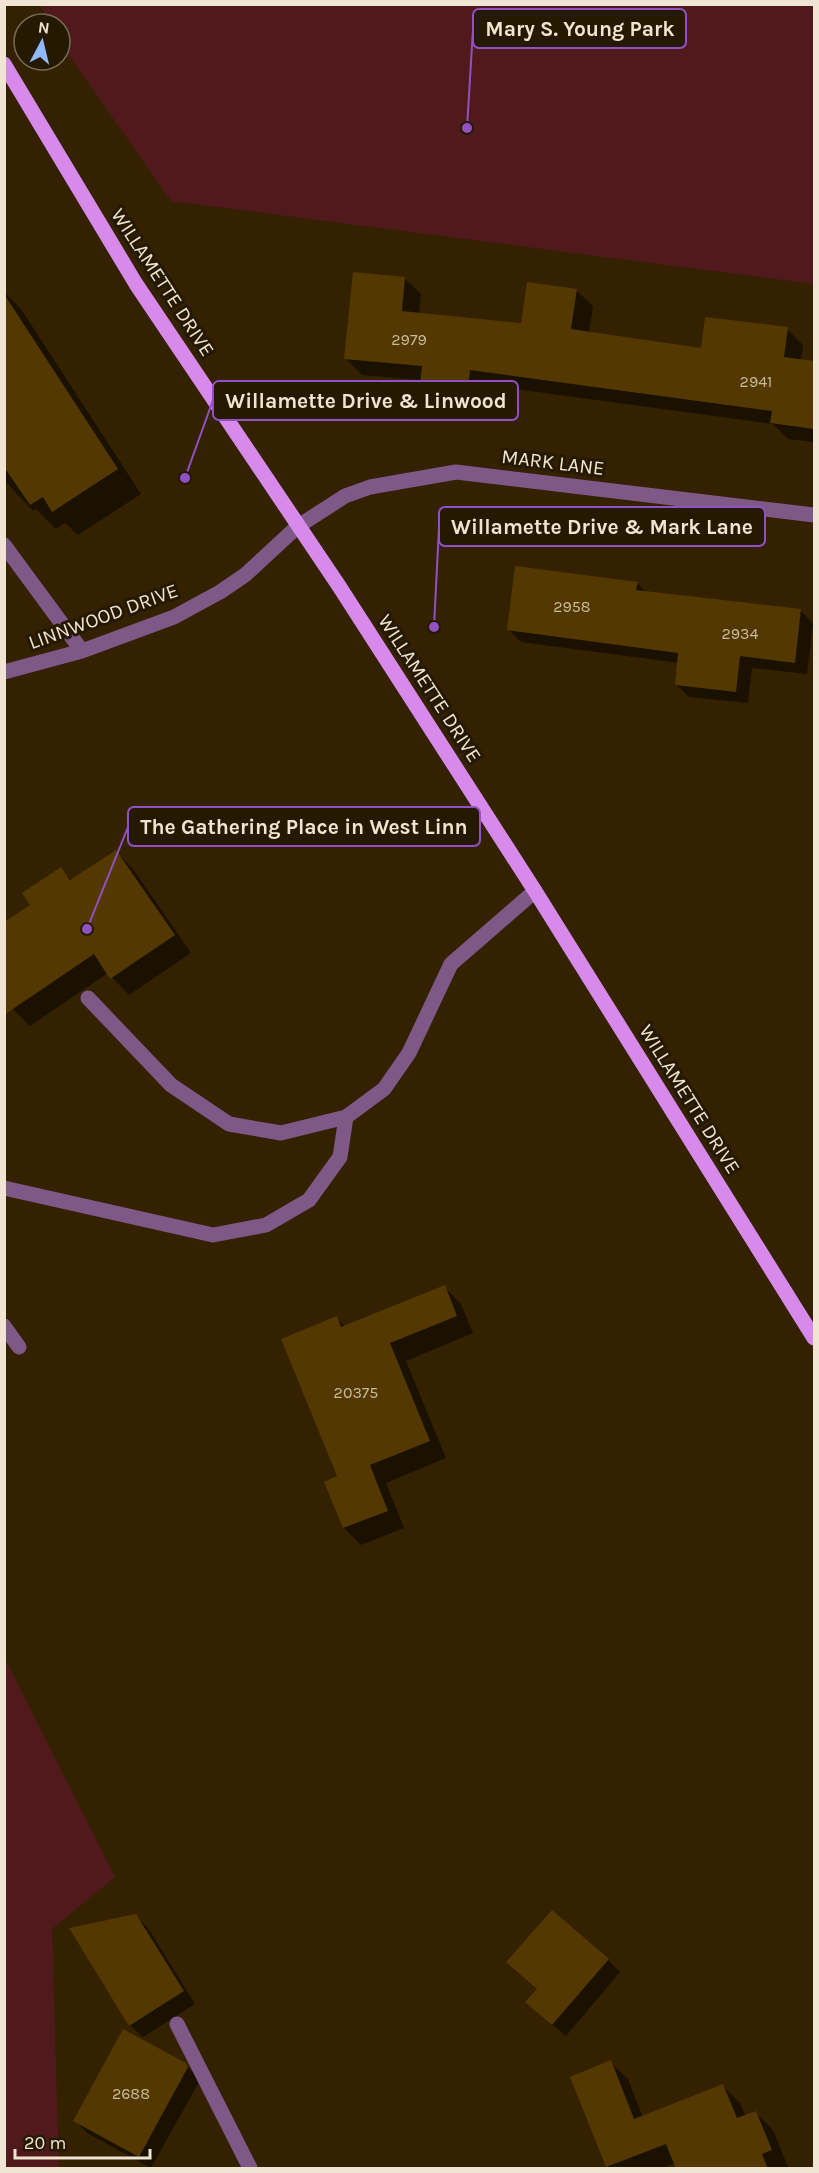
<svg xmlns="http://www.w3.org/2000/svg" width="819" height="2173" font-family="Karla,sans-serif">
  <rect width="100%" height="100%" fill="#332100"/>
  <!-- green -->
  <path fill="#501a1d" d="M40,5H814V284L171,201L68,54L60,40V24H51Z
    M4,1657L115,1877L52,1929L59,2168H5Z"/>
  <!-- shadow -->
  <path fill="#0007" d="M404,278L421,294L419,314L523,325L576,290L593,306L589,333L703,349L787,329L803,345L801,361L814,362V442L788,439L773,424L486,385L484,404L438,400L422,384V380L362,375L345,358Z
    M4,292L21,309L141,494L78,535L65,523L56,529L36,509L33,511L4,480Z
    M637,583L647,593L801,611L813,623L807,674L752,668L748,703L689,697L676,684L679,663L521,642L509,630Z
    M116,852L133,869L191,953L129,995L108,973L30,1026L13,1009L32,905L61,869L73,881Z
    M444,1287L461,1304L473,1333L406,1361L446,1458L386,1483L404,1528L361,1545L344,1528L326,1482L339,1477L337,1318L345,1327Z
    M135,1915L148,1928L195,2004L143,2037L130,2025Z
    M608,1960L620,1972L566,2036L540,2014L538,1990L508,1962Z
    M610,2062L628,2079L643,2118L723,2086L740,2103L746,2117L756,2113L773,2130L788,2167L678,2168L676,2163L663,2168H610L607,2166Z
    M185,2064L200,2080L151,2168L87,2133L75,2120Z"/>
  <!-- building -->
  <path fill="#533901" d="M353,272L405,277L402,311L521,323L527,282L577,289L571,329L701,348L705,317L788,327L784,357L814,361V429L770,423L772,411L470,370L468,389L420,384L422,366L344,359Z
    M4,294L118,469L52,512L43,497L30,505L4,467Z
    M515,566L638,582L636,590L801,609L795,663L740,656L736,692L675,685L678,653L507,630Z
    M116,850L175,935L110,979L94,954L4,1015V922L30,905L22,893L61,867L70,880Z
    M445,1285L457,1316L390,1343L430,1441L370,1465L388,1511L343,1528L324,1482L337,1476L281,1339L337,1316L341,1327Z
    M552,1910L609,1959L552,2025L525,2002L537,1989L506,1962Z
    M136,1914L184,1991L129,2026L69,1928Z
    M123,2029L186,2063L188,2067L139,2157L73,2121Z
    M611,2060L634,2119L723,2084L737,2118L756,2111L772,2150L762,2154L768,2169H676L666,2144L606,2167L570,2077Z"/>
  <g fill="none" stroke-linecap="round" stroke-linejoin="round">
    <!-- lane -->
    <path stroke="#7e5886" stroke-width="15" d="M88,998L171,1085L229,1124L281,1133L346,1117L384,1089L409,1053L451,964L535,891
      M4,1188L213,1235L266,1225L309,1200L340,1157L346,1117
      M4,1326L19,1347
      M177,2024L250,2168"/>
    <!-- street -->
    <path stroke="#7e5886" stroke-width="15" d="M4,545L82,651
      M4,672L82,651L174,617L220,592L245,575L297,527L345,496L370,487L456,472L814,515"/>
    <!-- primary -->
    <path stroke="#d88aea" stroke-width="15" d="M4,64L136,284L339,586L535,891L814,1338"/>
  </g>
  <g text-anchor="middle" stroke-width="6" stroke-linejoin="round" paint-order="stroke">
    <!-- number labels -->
    <g font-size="16" fill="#c9ba9e">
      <text x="409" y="345">2979</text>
      <text x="756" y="387">2941</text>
      <text x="572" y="612">2958</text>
      <text x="740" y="639">2934</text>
      <text x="356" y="1398">20375</text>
      <text x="131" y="2099">2688</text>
    </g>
    <!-- street labels -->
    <g font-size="20" fill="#f0e5d2" stroke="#261901">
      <text transform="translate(163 282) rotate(57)" y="7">WILLAMETTE DRIVE</text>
      <text transform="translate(553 462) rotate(7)" y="7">MARK LANE</text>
      <text transform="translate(103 616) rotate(-20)" y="7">LINNWOOD DRIVE</text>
      <text transform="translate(430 688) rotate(57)" y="7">WILLAMETTE DRIVE</text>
      <text transform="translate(690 1099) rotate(58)" y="7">WILLAMETTE DRIVE</text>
    </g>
  </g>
  <!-- callouts -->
  <path fill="none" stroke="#9251c3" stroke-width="2" d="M467 128L473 29M185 478L213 400M434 627L439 527M87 929L128 827"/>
  <g fill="#9251c3" stroke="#261901" stroke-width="2">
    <circle cx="467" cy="128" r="6"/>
    <circle cx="185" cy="478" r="6"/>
    <circle cx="434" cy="627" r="6"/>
    <circle cx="87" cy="929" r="6"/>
  </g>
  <g fill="#261901" stroke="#9251c3" stroke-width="2">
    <rect x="473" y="9" width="213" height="39" rx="6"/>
    <rect x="213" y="381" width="305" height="39" rx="6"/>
    <rect x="439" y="507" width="326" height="39" rx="6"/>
    <rect x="128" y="807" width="352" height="39" rx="6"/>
  </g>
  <g font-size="21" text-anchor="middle" font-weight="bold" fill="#f0e5d2">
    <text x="580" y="36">Mary S. Young Park</text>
    <text x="366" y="408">Willamette Drive &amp; Linwood</text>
    <text x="602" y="534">Willamette Drive &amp; Mark Lane</text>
    <text x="304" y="834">The Gathering Place in West Linn</text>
  </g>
  <!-- border -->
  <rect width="819" height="2173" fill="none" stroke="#f0e5d2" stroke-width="12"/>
  <!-- north arrow -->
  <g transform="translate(42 42) rotate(7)"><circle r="28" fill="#261901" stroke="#776b55" stroke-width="1.5"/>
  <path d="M0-4.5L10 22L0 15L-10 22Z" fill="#8fb8fd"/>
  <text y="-9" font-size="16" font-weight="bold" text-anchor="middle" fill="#f0e5d2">N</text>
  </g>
  <!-- scale -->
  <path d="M15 2149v9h135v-9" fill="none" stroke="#f0e5d2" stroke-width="3"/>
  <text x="24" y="2149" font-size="18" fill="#f0e5d2" stroke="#261901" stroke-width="4.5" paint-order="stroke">20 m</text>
</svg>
